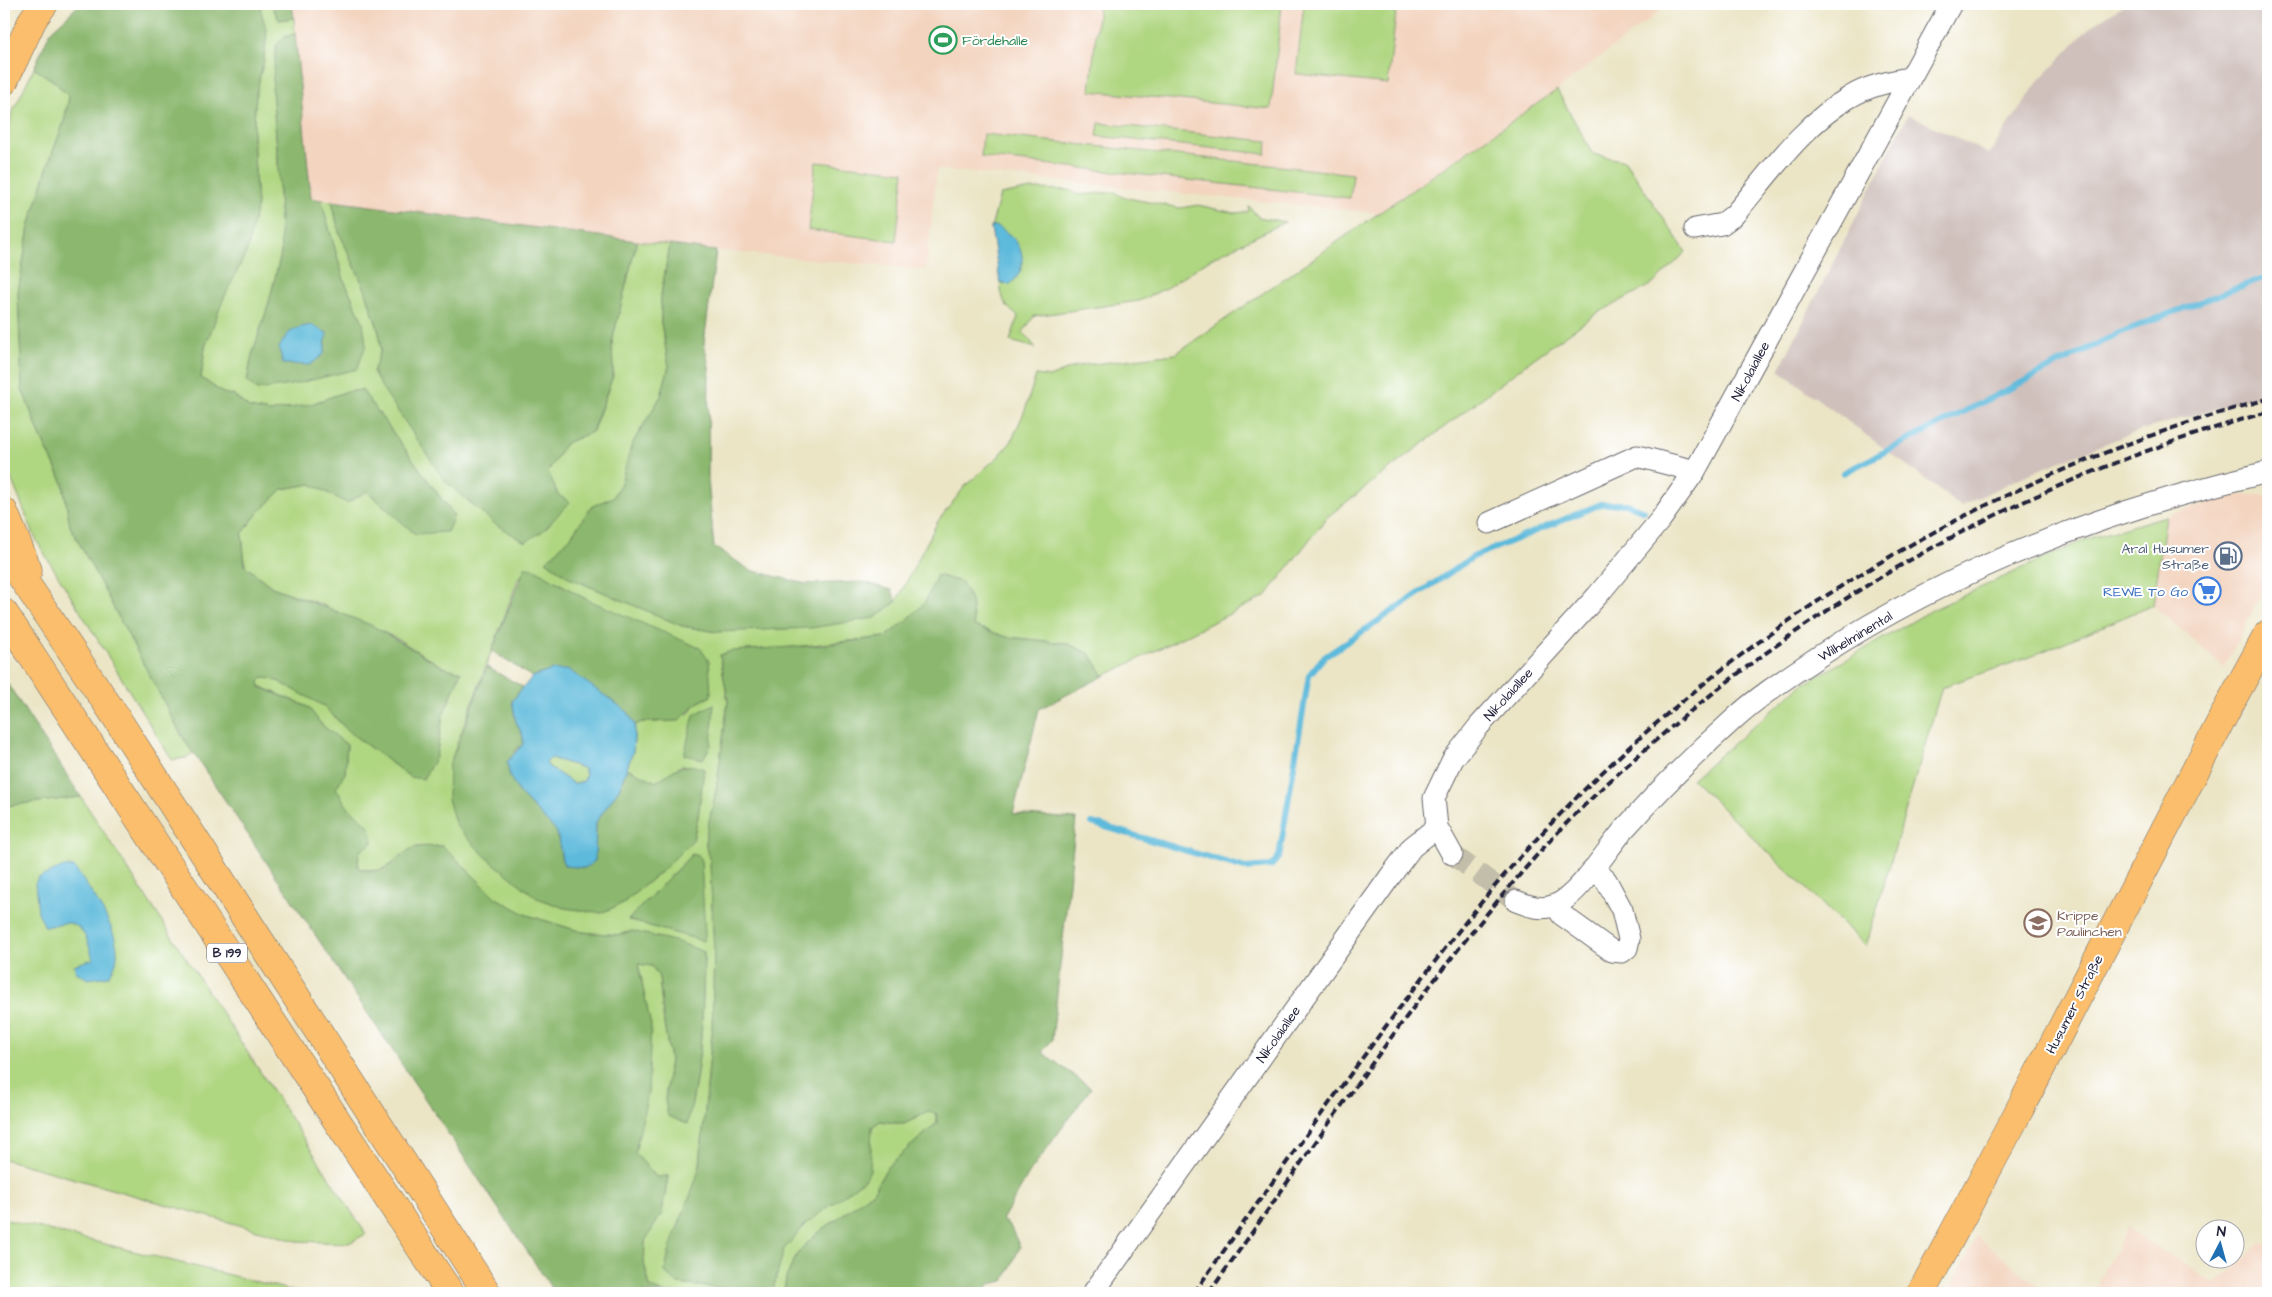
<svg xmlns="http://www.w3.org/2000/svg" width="2272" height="1297" font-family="'Architects Daughter',sans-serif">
  <rect width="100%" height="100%" fill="#fff"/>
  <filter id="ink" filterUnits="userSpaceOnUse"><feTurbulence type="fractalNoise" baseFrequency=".02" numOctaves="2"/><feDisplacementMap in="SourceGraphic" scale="10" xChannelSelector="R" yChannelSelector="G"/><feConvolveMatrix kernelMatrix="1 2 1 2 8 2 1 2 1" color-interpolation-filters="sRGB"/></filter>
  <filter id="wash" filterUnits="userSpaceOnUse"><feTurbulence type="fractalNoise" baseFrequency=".0096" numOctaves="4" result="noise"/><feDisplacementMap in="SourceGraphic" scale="20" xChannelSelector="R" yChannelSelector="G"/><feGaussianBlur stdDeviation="1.12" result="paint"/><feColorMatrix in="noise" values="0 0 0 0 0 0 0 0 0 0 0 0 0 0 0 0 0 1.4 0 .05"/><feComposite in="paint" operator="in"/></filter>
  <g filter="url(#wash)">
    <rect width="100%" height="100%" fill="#ebe5c6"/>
    <!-- built -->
    <path fill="#f3d4bf" d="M292,4H1669L1557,90L1378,213L937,169L926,270L709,250L311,199Z
      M2233,495H2268V581L2224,667L2153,605L2166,516Z
      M2127,1228L2216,1284L2261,1242L2268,1243V1293H2093Z
      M1977,1236L2046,1293H1948Z"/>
    <!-- industrial -->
    <path fill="#cfc0bb" d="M2125,4H2268V393L2132,433L2026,475L1961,506L1779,370L1908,114L1989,154L2037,83L2091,26Z"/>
    <!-- green -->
    <path fill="#afd680" stroke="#687c5e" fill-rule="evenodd" d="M259,4H271L279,20L294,18L295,34L284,37L272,90L278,159L281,254L268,306L252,355L247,381L363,322L344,280L321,200L332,201L339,232L365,289L379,332L381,350L373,372L570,503L558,495L548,471L566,443L593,431L613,376L612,341L637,241L670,245L661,295V323L669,366L661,396L632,444L621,483L613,497L591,507L570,538L546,561L570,578L682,626L717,632L875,618L896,602L938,521L966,485L999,456L1011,442L1025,410L1036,375L1049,377L1077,366L1175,354L1557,90L1593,154L1625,161L1686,252L1654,283L1596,314L1533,359L1327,517L1266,596L1104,676L1090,654L1066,643L1007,637L974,626L971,600L925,602L904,623L885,637L720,655L728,701L716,791L706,835V847L710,861L714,951L712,1032L700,1165L678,1284L766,1293H663L650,1287L644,1263L645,1241L662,1213L668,1176L656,1177L635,1153L639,1131L642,980L638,964L652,966L659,977L664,1024L670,1059L665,1101L687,1124C702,1067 703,1010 704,952L632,931L619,935L582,932L527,915L496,898L442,846C434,847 418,845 411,849C387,862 390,876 358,868L359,852L370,827L346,806L336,788L345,773L347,745L322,725L308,707L260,686L258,680L263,677L278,681L324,706L348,731L410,777L436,757L443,715L461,672L443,667L396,638L320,604L272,587L245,566L242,534L257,514L283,489L311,484L347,503L366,491L384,505L454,516L362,390L345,392L311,404L270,412L249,408L233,395L223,393L201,378L205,347L257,206L253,136L256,94L264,59L266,32ZM535,569L584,598L711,696L697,703L689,713L658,722H642L635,725L633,752L627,768L656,782L682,765L704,769L698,817L693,840L664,869L623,903L601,913L449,766L519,577ZM692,854L703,940L628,920Z
      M1099,4H1282L1271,109L1090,91Z
      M1304,4H1397L1388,84L1296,74Z
      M34,68L55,82L69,97L64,122L49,162L29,227L18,292L22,389L40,435L63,483L70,526L182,736L193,753L186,758L172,760L36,540L4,461V145L12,113Z
      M1099,123L1267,141L1266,154L1097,136Z
      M983,134L1353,174L1350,198L981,157Z
      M816,162L904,172L896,241L808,230Z
      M1032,189L1070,190L1078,195L1115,192L1122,197L1180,208L1198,205L1234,213L1248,212L1249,206L1258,217L1285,222L1210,259L1166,288L1139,301L1034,316L1023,332L1036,348L1010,341L1018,316C1004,306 1002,300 1000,282L1005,285L991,228L1000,195Z
      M2166,516L2153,605L2027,658L1942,687L1866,946L1692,779L1799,687L1932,610L2084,540Z
      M551,758L583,768L586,774L584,781L574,784L549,767L546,763Z
      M81,797L366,1234L349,1243L296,1241L4,1159V806Z
      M928,1112L937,1114V1123L888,1166L873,1192L814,1236L797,1254L786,1278L784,1293H772L784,1249L806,1224L866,1178L872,1127L880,1121L904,1124Z
      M4,1219L302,1293H4Z"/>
    <!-- forest -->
    <path fill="#8bb76e" stroke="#566c54" d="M80,4H259L267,32L264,59L256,94L253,136L257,206L247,251L223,300L205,347L201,378L223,393L233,395L249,408L270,412L311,404L345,392L362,390L454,516L447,532L415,534L367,491L347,503L311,484L283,489L257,514L242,534L245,566L272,587L371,625L443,667L461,672L443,715L436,757L423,779L410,777L348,731L324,706L278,681L263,677L259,680L260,687L308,707L322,725L347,745L345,773L336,788L347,806L370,827L373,842L359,852L358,868C389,877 388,862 411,849C419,845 434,847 443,846L496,898L527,915L582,932L619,935L632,931L678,942L704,952C703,1010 702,1067 687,1124L668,1116L665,1101L670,1059L664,1024L659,977L652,966L638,964L651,1026L648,1093L635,1153L656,1177L668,1176L662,1213L645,1241L644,1263L650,1287L663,1293H555L182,736L70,526L63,483L40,435L22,389L18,292L29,227L49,162L64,122L69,97L55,82L34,68L50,32Z
      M271,4H292L294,18L279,20Z
      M295,34L311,198L321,200L344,280L363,322L366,345L357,369L291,385L257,390L247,381L252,355L268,306L281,254L278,159L272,90L276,45L284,37Z
      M332,201L637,241L612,341L613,376L592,432L566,443L548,471L558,495L570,502L543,531L525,542L495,524L445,481L381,386L373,372L381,350L379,332L365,289L339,232Z
      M670,245L716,251L704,343L709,367L708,479L714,547L750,570L806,584L864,582L892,590L896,602L875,618L811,628L717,632L682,626L570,578L546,561L570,538L591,507L613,497L621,483L632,444L661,396L669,366L661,323V295Z
      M525,567H529L535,569L584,598L700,648L709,661L711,696L697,703L679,721L642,722L635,725L627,712L552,670L532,677L492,651Z
      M937,575L962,582L971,600L974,626L1007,637L1066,643L1090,654L1104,676L1039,709L1013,814L1076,819L1052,1040L1042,1052L1091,1088L1030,1172L1002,1220L1010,1226L1020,1247L1004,1281L989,1284L984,1293H784L786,1278L797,1254L814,1236L873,1192L888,1166L937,1123V1114L928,1112L904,1124L880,1121L872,1127L870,1170L866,1178L806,1224L784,1249L772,1293L678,1284L665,1272C670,1235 691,1202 700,1165L712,1032L714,951L710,861L706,847V834L716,791L728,701L720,655L731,651L822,645L885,637L904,623L925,602Z
      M487,667L523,687L512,701L516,722L523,736V744L515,751L520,794L557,832L562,860L594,861L596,822L619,789L627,768L656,782C672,771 684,760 704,769L698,817L693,840L664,869L623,903L601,913L564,908L537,898L487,858L456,826L448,799L449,766Z
      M4,678L81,797L4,806Z
      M714,704L711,745L703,759L684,755L694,715Z
      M692,854L699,856L701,861L705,935L703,941L628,920Z"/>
    <!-- water -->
    <path fill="#5dbadb" stroke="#406e8b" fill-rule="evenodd" d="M993,226C999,226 1002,229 1007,233C1026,246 1028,271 1009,285L1000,282L991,228Z
      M312,325L327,333L324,354L310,365L283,364L279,348C288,331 292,328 312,325Z
      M552,670H569L628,712L635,725L633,752L619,789L596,822L595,861L585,868L565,866L562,860L557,832L520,794L510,777L507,762L523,744V736L516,722L512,701L532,677ZM551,758L583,768L586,774L584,781L574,784L549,767L546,763Z
      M64,867H74C89,889 124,934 116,962C115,967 111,971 109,976L88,979L76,972L74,965L93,959C89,945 84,922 65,923C59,923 52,926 45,927L38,912L35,883L38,878Z"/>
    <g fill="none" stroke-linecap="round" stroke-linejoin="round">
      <!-- stream -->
      <path stroke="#5dbadb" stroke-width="6" d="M1843,473L2119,333L2268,276
        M1092,823L1245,868L1271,866L1279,857L1309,675L1323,658L1473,557L1601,504H1627L1644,511"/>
    </g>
  </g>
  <g filter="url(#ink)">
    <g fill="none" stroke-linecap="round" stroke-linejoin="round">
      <!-- minor-tunnel -->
      <path stroke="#c3beaa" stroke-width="21" stroke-dasharray="21 11" stroke-linecap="butt" d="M1452,854L1516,901"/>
      <!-- minor casing -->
      <g stroke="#68666c" stroke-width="23">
        <path id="minor" d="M1695,229L1722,224L1734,215C1769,174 1803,124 1850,97C1868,86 1888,82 1908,78
          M1489,523L1637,456L1695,471
          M1452,854L1437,827L1434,798L1453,759L1479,726L1597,596L1661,519L1695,471L1951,4
          M1516,901C1529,906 1542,911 1555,905C1579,896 1609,846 1627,826C1661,788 1697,752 1735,718C1760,695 1790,676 1818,657C1954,568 2111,509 2268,472
          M1556,905L1562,915L1612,951L1622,952L1627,948L1629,939L1622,910L1606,880L1593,869
          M1093,1293L1389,878L1412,847L1437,827"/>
      </g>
      <!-- major casing -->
      <g stroke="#68666c" stroke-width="29">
        <path id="major" d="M1921,1293L2013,1122L2233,698L2268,634"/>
      </g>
      <!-- highway casing -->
      <g stroke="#68666c" stroke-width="29">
        <path id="highway" d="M4,81L33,19L44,4
          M4,512L28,570
          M4,551L114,714L487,1293
          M4,613L450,1293"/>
      </g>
      <!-- minor -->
      <use href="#minor" stroke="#fff" stroke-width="21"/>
      <!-- major -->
      <use href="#major" stroke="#fabe6d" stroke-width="28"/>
      <!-- highway -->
      <use href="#highway" stroke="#fabe6d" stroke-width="28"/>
      <!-- rail -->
      <path stroke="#22223b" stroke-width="4" stroke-dasharray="8 4" stroke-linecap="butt" d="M1194,1293C1259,1201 1324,1109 1392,1018C1437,959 1481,899 1532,844C1729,629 1987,475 2268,399
        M1209,1293C1315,1145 1416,992 1537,855C1584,802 1637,755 1692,710C1864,569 2055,472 2268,412"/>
    </g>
  </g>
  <!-- icons -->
  <defs>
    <g id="stadium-ring" transform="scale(1.4375)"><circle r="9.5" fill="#fff" stroke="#2e9e5b" stroke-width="1.5"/><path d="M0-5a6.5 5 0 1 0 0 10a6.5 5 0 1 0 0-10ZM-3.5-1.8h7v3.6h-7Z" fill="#2e9e5b"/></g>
    <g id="fuel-ring" transform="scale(1.4375)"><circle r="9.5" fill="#fff" stroke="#5c6f8a" stroke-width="1.5"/><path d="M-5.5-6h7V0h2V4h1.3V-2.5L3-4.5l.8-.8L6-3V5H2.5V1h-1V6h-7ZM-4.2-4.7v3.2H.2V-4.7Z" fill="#5c6f8a"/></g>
    <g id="supermarket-ring" transform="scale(1.4375)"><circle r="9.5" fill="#fff" stroke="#3f7fe0" stroke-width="1.5"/><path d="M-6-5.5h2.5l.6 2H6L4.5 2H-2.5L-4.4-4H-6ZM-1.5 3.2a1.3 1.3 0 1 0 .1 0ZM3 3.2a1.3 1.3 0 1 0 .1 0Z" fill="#3f7fe0"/></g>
    <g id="school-ring" transform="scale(1.4375)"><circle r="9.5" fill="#fff" stroke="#8d6e63" stroke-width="1.5"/><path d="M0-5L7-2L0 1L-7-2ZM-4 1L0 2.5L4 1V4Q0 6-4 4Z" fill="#8d6e63"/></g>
  </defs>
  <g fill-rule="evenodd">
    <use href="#stadium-ring" x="943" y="40"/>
    <use href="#fuel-ring" x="2228" y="556"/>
    <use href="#supermarket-ring" x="2207" y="591"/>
    <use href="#school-ring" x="2038" y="923"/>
  </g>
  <g text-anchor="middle" stroke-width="4" stroke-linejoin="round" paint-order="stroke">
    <!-- shield labels -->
    <rect fill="#fff" stroke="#646476" stroke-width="1" x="207" y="943.5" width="40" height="19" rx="4"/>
    <g font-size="12" font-weight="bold" fill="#22223b">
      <text x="227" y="957">B 199</text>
    </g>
    <!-- leisure labels -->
    <g font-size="14" fill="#27864d" stroke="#fff" text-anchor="start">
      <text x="962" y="45">Fördehalle</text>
    </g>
    <!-- street labels -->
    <g font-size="14" fill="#22223b" stroke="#fff">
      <text transform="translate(1750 371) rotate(-62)" y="5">Nikolaiallee</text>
      <text transform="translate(1855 636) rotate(-31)" y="5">Wilhelminental</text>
      <text transform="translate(1508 694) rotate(-48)" y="5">Nikolaiallee</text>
      <text transform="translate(2074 1004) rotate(-63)" y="5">Husumer Straße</text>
      <text transform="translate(1278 1034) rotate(-55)" y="5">Nikolaiallee</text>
    </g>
    <!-- service labels -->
    <g font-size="14" fill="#4e5e75" stroke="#fff" text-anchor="end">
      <text x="2209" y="553">Aral Husumer<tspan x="2209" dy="16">Straße</tspan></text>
    </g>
    <!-- shop labels -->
    <g font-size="14" fill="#366cbe" stroke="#fff" text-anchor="end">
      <text x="2188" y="596">REWE To Go</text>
    </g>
    <!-- education labels -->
    <g font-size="14" fill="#785e54" stroke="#fff" text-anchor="start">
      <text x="2057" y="920">Krippe<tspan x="2057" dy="16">Paulinchen</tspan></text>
    </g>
  </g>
  <!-- margin -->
  <rect width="2272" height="1297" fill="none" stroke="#fff" stroke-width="20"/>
  <!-- north arrow -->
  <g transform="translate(2220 1244) rotate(6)"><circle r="24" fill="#ffffff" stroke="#a7a7b1"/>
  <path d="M0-4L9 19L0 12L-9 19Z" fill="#1f6fb2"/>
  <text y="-8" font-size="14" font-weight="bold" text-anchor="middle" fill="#22223b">N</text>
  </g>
</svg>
